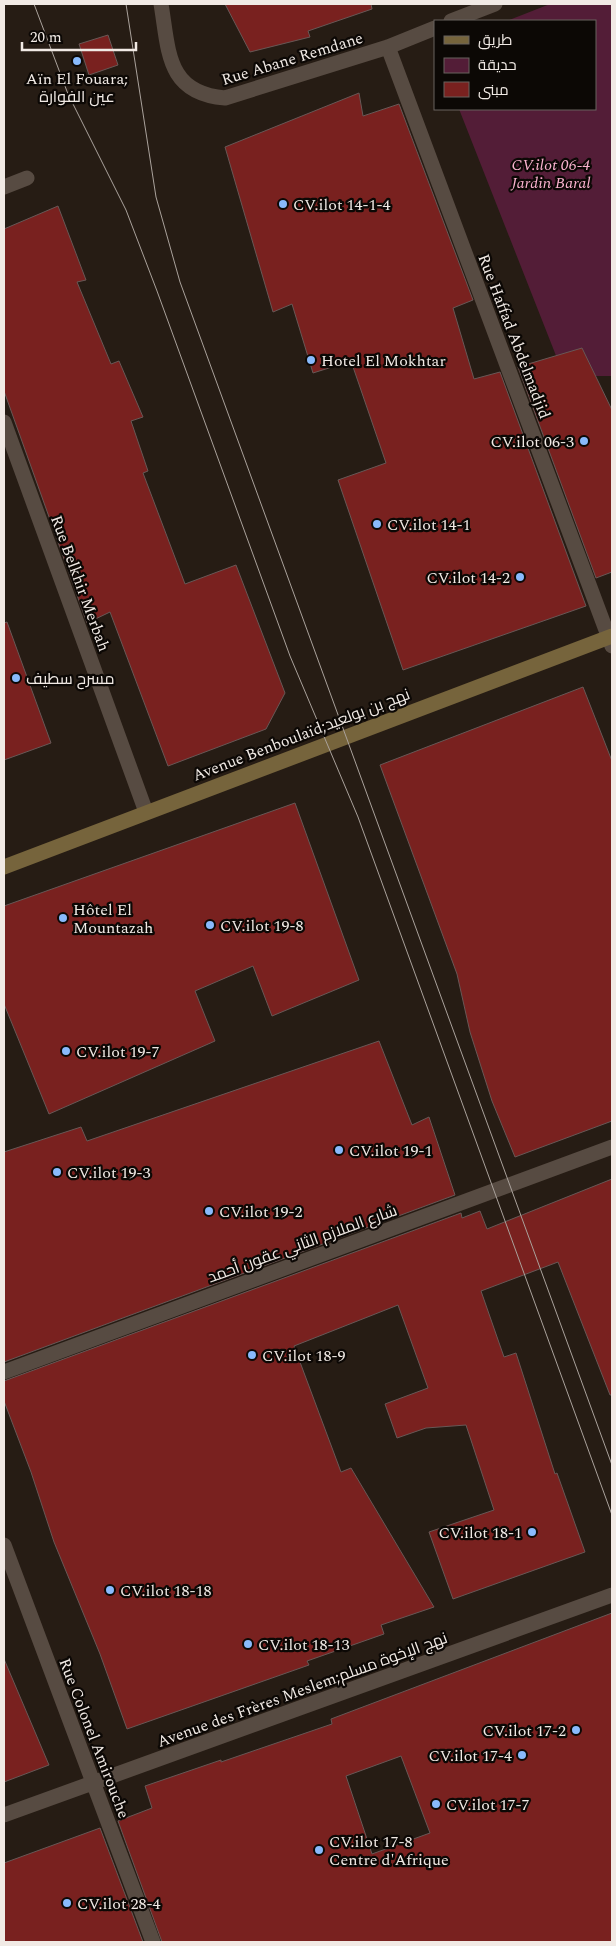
<svg xmlns="http://www.w3.org/2000/svg" width="616" height="1946" font-family="Spectral,Cairo,serif">
  <rect width="100%" height="100%" fill="#261c14"/>
  <!-- green -->
  <path fill="#531d37" d="M550,4H612V376H564L459,109H595V21H507Z"/>
  <!-- building -->
  <path fill="#79211f" stroke="#685856" fill-rule="evenodd" d="M225,4H371L372,9L308,31L310,37L250,52Z
    M108,35L118,65L89,75L79,44Z
    M359,93L363,116L399,104L473,300L453,308L474,379L500,372L586,606L403,670L338,480L386,463L351,361L313,373L292,304L273,312L225,147Z
    M58,206L86,280L77,282L111,364L119,361L143,417L131,421L148,471L143,473L185,584L236,565L285,693L266,729L168,766L110,612L87,623L4,391V229Z
    M582,348L612,410V572L596,578L518,367Z
    M7,622L51,743L4,760V623Z
    M583,687L612,761V1121L515,1157L492,1101L470,1032L457,974L380,765Z
    M295,803L359,980L272,1016L253,966L195,991L215,1041L49,1114L4,1004V906Z
    M379,1041L412,1125L429,1117L455,1195L4,1362V1152L81,1127L87,1141Z
    M612,1179V1395H610L558,1262L481,1291L504,1357L516,1353L555,1474L557,1473L585,1552L453,1599L429,1532L494,1510L466,1425L426,1428L397,1438L385,1404L428,1388L398,1305L294,1346L341,1472L351,1468L434,1607L381,1625L384,1634L307,1661L309,1665L127,1729L100,1654L54,1542L31,1472L4,1401V1381L461,1213L462,1218L480,1211L487,1229Z
    M612,1613V1942H162L118,1821L152,1808L145,1786L221,1760V1762L332,1724L331,1719ZM401,1756L430,1833L372,1854L346,1776Z
    M4,1659L49,1765L4,1782Z
    M100,1828L143,1942H4V1863Z"/>
  <g fill="none" stroke-linecap="round" stroke-linejoin="round">
    <!-- street -->
    <path stroke="#574b42" stroke-width="15" d="M161,4C169,51 166,93 225,98L388,47L435,28
      M451,21L495,4
      M388,47L612,646
      M4,187L27,178
      M4,422L146,812
      M4,1372L612,1147
      M4,1545L153,1942
      M4,1815L612,1595"/>
    <!-- secondary -->
    <path stroke="#76643c" stroke-width="15" d="M4,867L612,636"/>
    <!-- tram -->
    <path stroke="#aaa29c" stroke-width="1" d="M34,4L68,94L126,210L157,291L290,656L358,817L612,1515
      M126,4L156,197L180,282L612,1465"/>
  </g>
  <!-- markers -->
  <g fill="#89bafc" stroke="#0c0805" stroke-width="2">
    <circle cx="77" cy="61" r="5"/>
    <circle cx="283" cy="204" r="5"/>
    <circle cx="311" cy="360" r="5"/>
    <circle cx="584" cy="441" r="5"/>
    <circle cx="377" cy="524" r="5"/>
    <circle cx="520" cy="577" r="5"/>
    <circle cx="16" cy="678" r="5"/>
    <circle cx="63" cy="918" r="5"/>
    <circle cx="210" cy="925" r="5"/>
    <circle cx="66" cy="1051" r="5"/>
    <circle cx="339" cy="1150" r="5"/>
    <circle cx="57" cy="1172" r="5"/>
    <circle cx="209" cy="1211" r="5"/>
    <circle cx="252" cy="1355" r="5"/>
    <circle cx="532" cy="1532" r="5"/>
    <circle cx="110" cy="1590" r="5"/>
    <circle cx="248" cy="1644" r="5"/>
    <circle cx="576" cy="1730" r="5"/>
    <circle cx="522" cy="1755" r="5"/>
    <circle cx="436" cy="1804" r="5"/>
    <circle cx="319" cy="1850" r="5"/>
    <circle cx="67" cy="1903" r="5"/>
  </g>
  <g text-anchor="middle" stroke-width="4.5" stroke-linejoin="round" paint-order="stroke">
    <!-- street labels -->
    <g font-size="16" fill="#f1eae5" stroke="#0c0805">
      <text transform="translate(292 58) rotate(-17)" y="6">Rue Abane Remdane</text>
      <text transform="translate(515 336) rotate(69)" y="6">Rue Haffad Abdelmadjid</text>
      <text transform="translate(81 583) rotate(70)" y="6">Rue Belkhir Merbah</text>
      <text transform="translate(301 734) rotate(-21)" y="6">Avenue Benboulaïd;نهج بن بولعيد</text>
      <text transform="translate(302 1243) rotate(-20)" y="6">شارع الملازم الثاني عقون أحمد</text>
      <text transform="translate(302 1689) rotate(-20)" y="6">Avenue des Frères Meslem;نهج الإخوة مسلم</text>
      <text transform="translate(95 1738) rotate(69)" y="6">Rue Colonel Amirouche</text>
    </g>
    <!-- poi labels -->
    <g font-size="16" fill="#f1eae5" stroke="#0c0805" text-anchor="start">
      <text x="77" y="84" text-anchor="middle">Aïn El Fouara;<tspan x="77" dy="18">عين الفوارة</tspan></text>
      <text x="293" y="210">CV.ilot 14-1-4</text>
      <text x="321" y="366">Hotel El Mokhtar</text>
      <text x="574" y="447" text-anchor="end">CV.ilot 06-3</text>
      <text x="387" y="530">CV.ilot 14-1</text>
      <text x="510" y="583" text-anchor="end">CV.ilot 14-2</text>
      <text x="26" y="684">مسرح سطيف</text>
      <text x="73" y="915">Hôtel El<tspan x="73" dy="18">Mountazah</tspan></text>
      <text x="220" y="931">CV.ilot 19-8</text>
      <text x="76" y="1057">CV.ilot 19-7</text>
      <text x="349" y="1156">CV.ilot 19-1</text>
      <text x="67" y="1178">CV.ilot 19-3</text>
      <text x="219" y="1217">CV.ilot 19-2</text>
      <text x="262" y="1361">CV.ilot 18-9</text>
      <text x="522" y="1538" text-anchor="end">CV.ilot 18-1</text>
      <text x="120" y="1596">CV.ilot 18-18</text>
      <text x="258" y="1650">CV.ilot 18-13</text>
      <text x="566" y="1736" text-anchor="end">CV.ilot 17-2</text>
      <text x="512" y="1761" text-anchor="end">CV.ilot 17-4</text>
      <text x="446" y="1810">CV.ilot 17-7</text>
      <text x="329" y="1847">CV.ilot 17-8<tspan x="329" dy="18">Centre d'Afrique</tspan></text>
      <text x="77" y="1909">CV.ilot 28-4</text>
    </g>
    <!-- park labels -->
    <g font-size="16" font-style="italic" fill="#fab2cf" stroke="#0c0805">
      <text x="551" y="170">CV.ilot 06-4<tspan x="551" dy="18">Jardin Baral</tspan></text>
    </g>
  </g>
  <!-- border -->
  <rect width="616" height="1946" fill="none" stroke="#f1eae5" stroke-width="10"/>
  <!-- legend -->
  <rect x="434" y="20" width="162" height="90" fill="#0c0805" stroke="#68625f"/>
  <rect x="444" y="36" width="25" height="8" fill="#76643c" stroke="#68625f"/>
  <text x="478" y="45" font-size="15" fill="#f1eae5">طريق</text>
  <rect x="444" y="58" width="25" height="15" fill="#531d37" stroke="#68625f"/>
  <text x="478" y="70" font-size="15" fill="#f1eae5">حديقة</text>
  <rect x="444" y="82" width="25" height="15" fill="#79211f" stroke="#68625f"/>
  <text x="478" y="95" font-size="15" fill="#f1eae5">مبنى</text>
  <!-- scale -->
  <path d="M22 42v8h114v-8" fill="none" stroke="#f1eae5" stroke-width="2.5"/>
  <text x="30" y="42" font-size="15" fill="#f1eae5" stroke="#0c0805" stroke-width="4" paint-order="stroke">20 m</text>
</svg>
